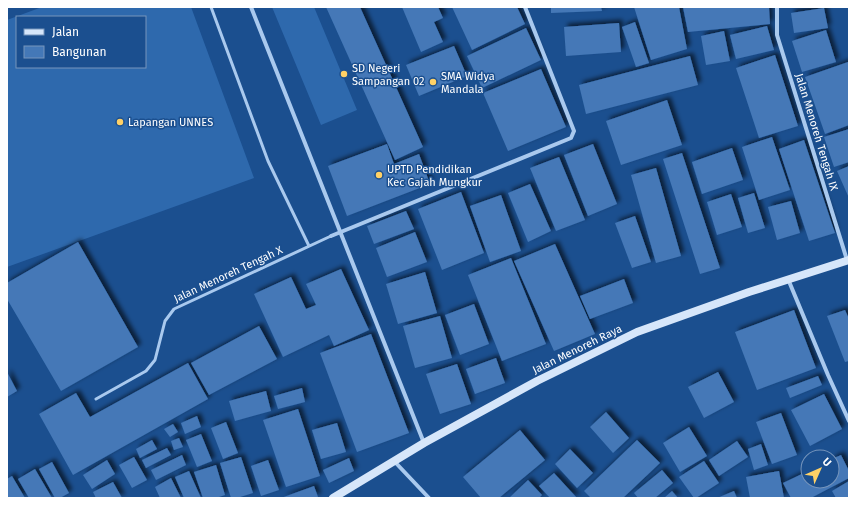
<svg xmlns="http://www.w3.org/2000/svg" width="856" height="505" font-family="'Fira Sans',sans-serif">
  <defs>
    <filter id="shadow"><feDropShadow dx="3.5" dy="-3.5" stdDeviation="2" flood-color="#0009"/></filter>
  </defs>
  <rect width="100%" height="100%" fill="#1b4f8f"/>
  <!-- grass -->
  <path fill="#2e69ad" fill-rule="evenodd" d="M42,7H191L254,178L7,267V20ZM17,17H145V67H17Z
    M272,7H314L357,110L321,125Z"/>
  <!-- building -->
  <path fill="#4478b7" filter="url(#shadow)" d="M326,7H360L423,147L395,160Z
    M402,7H438L443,18L434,22L443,42L421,52Z
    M452,7H517L525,24L472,50Z
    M551,7H601L602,11L551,13Z
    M634,7H679L687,49L651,60Z
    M683,7H769L770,24L688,32Z
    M824,8L828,28L794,33L791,13Z
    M635,22L649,63L636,67L622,27Z
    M619,23L621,52L566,56L564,27Z
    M767,26L774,50L736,59L730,35Z
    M526,28L541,60L482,88L467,56Z
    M826,30L836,62L802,72L792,41Z
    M724,31L730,61L706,65L701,36Z
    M454,46L467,76L419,96L406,65Z
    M775,55L798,126L759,138L736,68Z
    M690,56L698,85L586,114L579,85Z
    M848,62L849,125L825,134L805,77Z
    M541,69L566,127L508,151L483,93Z
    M667,100L682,145L621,165L606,121Z
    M849,129V162L834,167L824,137Z
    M772,137L790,190L759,200L742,147Z
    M804,140L835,233L809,241L779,149Z
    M387,144L394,164L419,154L430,184L347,216L328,166Z
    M593,144L617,204L588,216L564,155Z
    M732,148L743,180L702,194L692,162Z
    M682,153L720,268L700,274L663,159Z
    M559,157L585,220L556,231L530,168Z
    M849,166V198L837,171Z
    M656,168L681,256L656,263L631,175Z
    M530,184L551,231L528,242L508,193Z
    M461,192L484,253L442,270L418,209Z
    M754,193L765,228L748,233L738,198Z
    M731,194L742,227L717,235L707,202Z
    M501,195L521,251L490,262L470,206Z
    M791,201L800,233L777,240L768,207Z
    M406,211L414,229L374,244L367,226Z
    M635,216L651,262L632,268L615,223Z
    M415,232L427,262L387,277L376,248Z
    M78,242L138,347L61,391L7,299V283Z
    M555,244L595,334L554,351L514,261Z
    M511,258L546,344L502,361L468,275Z
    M341,269L369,330L334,346L329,335L283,357L254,294L291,277L306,309L316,305L306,284Z
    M425,272L437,313L398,324L386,284Z
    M624,279L633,303L590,319L580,296Z
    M474,304L489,344L460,355L445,315Z
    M794,310L816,368L757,390L735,332Z
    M845,310L849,319V361L845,362L827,316Z
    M440,316L452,358L415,368L403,326Z
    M259,326L277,359L209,395L191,363Z
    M371,334L409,433L357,452L320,353Z
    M496,358L505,383L475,394L466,369Z
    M188,363L208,399L73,475L39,414L76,393L90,417Z
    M457,364L471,404L440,414L426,374Z
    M7,372L17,391L7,397Z
    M718,372L734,402L704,418L688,387Z
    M818,376L822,385L790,398L786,388Z
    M302,388L305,402L278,409L274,396Z
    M266,391L271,411L235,421L229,401Z
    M824,394L842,429L810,446L791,410Z
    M298,409L320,476L286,487L263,420Z
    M606,412L629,438L613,453L590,427Z
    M781,413L797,455L772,464L756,422Z
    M197,416L201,427L185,434L181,423Z
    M226,422L238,453L223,459L211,428Z
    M337,423L346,452L321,459L312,430Z
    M173,424L178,432L170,437L164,429Z
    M689,427L707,456L680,472L663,443Z
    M520,430L545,460L499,498H481L463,477Z
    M201,434L212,461L197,467L186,440Z
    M179,438L183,447L174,450L171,441Z
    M152,440L157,449L140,458L136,449Z
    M637,440L660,463L623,498H591L584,491Z
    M737,441L748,457L719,476L709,460Z
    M761,444L768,465L754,470L748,449Z
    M167,448L171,455L146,468L142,460Z
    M570,449L593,473L577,488L555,464Z
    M182,455L186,465L156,480L151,470Z
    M841,455L849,471V478L811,498H791L783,483L808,471V481H832V459Z
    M134,457L147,480L132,488L119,465Z
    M241,457L253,493L237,498H231L220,463Z
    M349,458L354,471L329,483L323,470Z
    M107,460L115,474L92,489L83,475Z
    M268,460L279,490L261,496L251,466Z
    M704,461L719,483L696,498H694L679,477Z
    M52,462L69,493L60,498H55L39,469Z
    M216,465L225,495L216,498H203L194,472Z
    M35,469L52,498H29L18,479Z
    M662,470L673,483L655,498H638L634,493Z
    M189,471L201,498H184L175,477Z
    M779,471L784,498H750L746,477Z
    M554,473L577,498H550L539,486Z
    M12,476L25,498H7V479Z
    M171,478L181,498H160L155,487Z
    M528,480L542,495L539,498H509Z
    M849,481V498H836L832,491Z
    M113,482L122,498H96L93,492Z
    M314,486L318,497L281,498Z
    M672,491L678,498H664Z
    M734,491L737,498H717Z"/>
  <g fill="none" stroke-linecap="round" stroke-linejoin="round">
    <!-- service -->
    <path stroke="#a9c9ee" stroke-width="3" d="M211,7L268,161L309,246
      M96,399L146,371L155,360L165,321L174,309L331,236"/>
    <!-- minor -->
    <path stroke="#a9c9ee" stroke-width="4" d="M251,7L424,443
      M777,7V35L847,260
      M331,236L571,138L574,131L525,7
      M788,279L828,375L849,421
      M394,461L429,498"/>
    <!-- secondary -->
    <path stroke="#d6e6fa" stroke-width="8" d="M333,498L424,443L537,381L637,332L749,292L849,260"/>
  </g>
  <!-- markers -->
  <g fill="#ffd166" stroke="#1b4f8f" stroke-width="1.5">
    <circle cx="344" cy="74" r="4"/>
    <circle cx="433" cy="82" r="4"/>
    <circle cx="120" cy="122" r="4"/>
    <circle cx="379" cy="175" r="4"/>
  </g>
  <g text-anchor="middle" stroke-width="3" stroke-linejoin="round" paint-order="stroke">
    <!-- poi labels -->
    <g font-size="11" fill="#fff" stroke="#1b4f8f" text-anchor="start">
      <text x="352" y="72">SD Negeri<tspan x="352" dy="13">Sampangan 02</tspan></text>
      <text x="441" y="80">SMA Widya<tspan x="441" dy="13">Mandala</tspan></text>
      <text x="128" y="126">Lapangan UNNES</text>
      <text x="387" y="173">UPTD Pendidikan<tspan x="387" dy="13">Kec Gajah Mungkur</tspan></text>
    </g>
    <!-- street labels -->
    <g font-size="11" fill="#fff" stroke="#1b4f8f">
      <text transform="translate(817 132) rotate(73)" y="4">Jalan Menoreh Tengah IX</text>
      <text transform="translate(228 274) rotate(-25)" y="4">Jalan Menoreh Tengah X</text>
      <text transform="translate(577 349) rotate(-26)" y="4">Jalan Menoreh Raya</text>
    </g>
  </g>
  <!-- border -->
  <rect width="856" height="505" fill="none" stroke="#ffffff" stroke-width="16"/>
  <!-- legend -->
  <rect x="16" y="16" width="130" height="52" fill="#1b4f8f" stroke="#7695bc"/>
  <rect x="24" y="29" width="20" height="6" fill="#d6e6fa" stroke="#7695bc"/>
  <text x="52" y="36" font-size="12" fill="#ffffff">Jalan</text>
  <rect x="24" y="46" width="20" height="12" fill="#4478b7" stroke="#7695bc"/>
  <text x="52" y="56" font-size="12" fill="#ffffff">Bangunan</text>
  <!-- north arrow -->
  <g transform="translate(820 469) rotate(45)"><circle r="19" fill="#1b4f8f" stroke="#7695bc"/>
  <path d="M0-3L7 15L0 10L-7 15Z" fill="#ffd166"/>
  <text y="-6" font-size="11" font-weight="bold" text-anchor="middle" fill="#ffffff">U</text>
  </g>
</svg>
